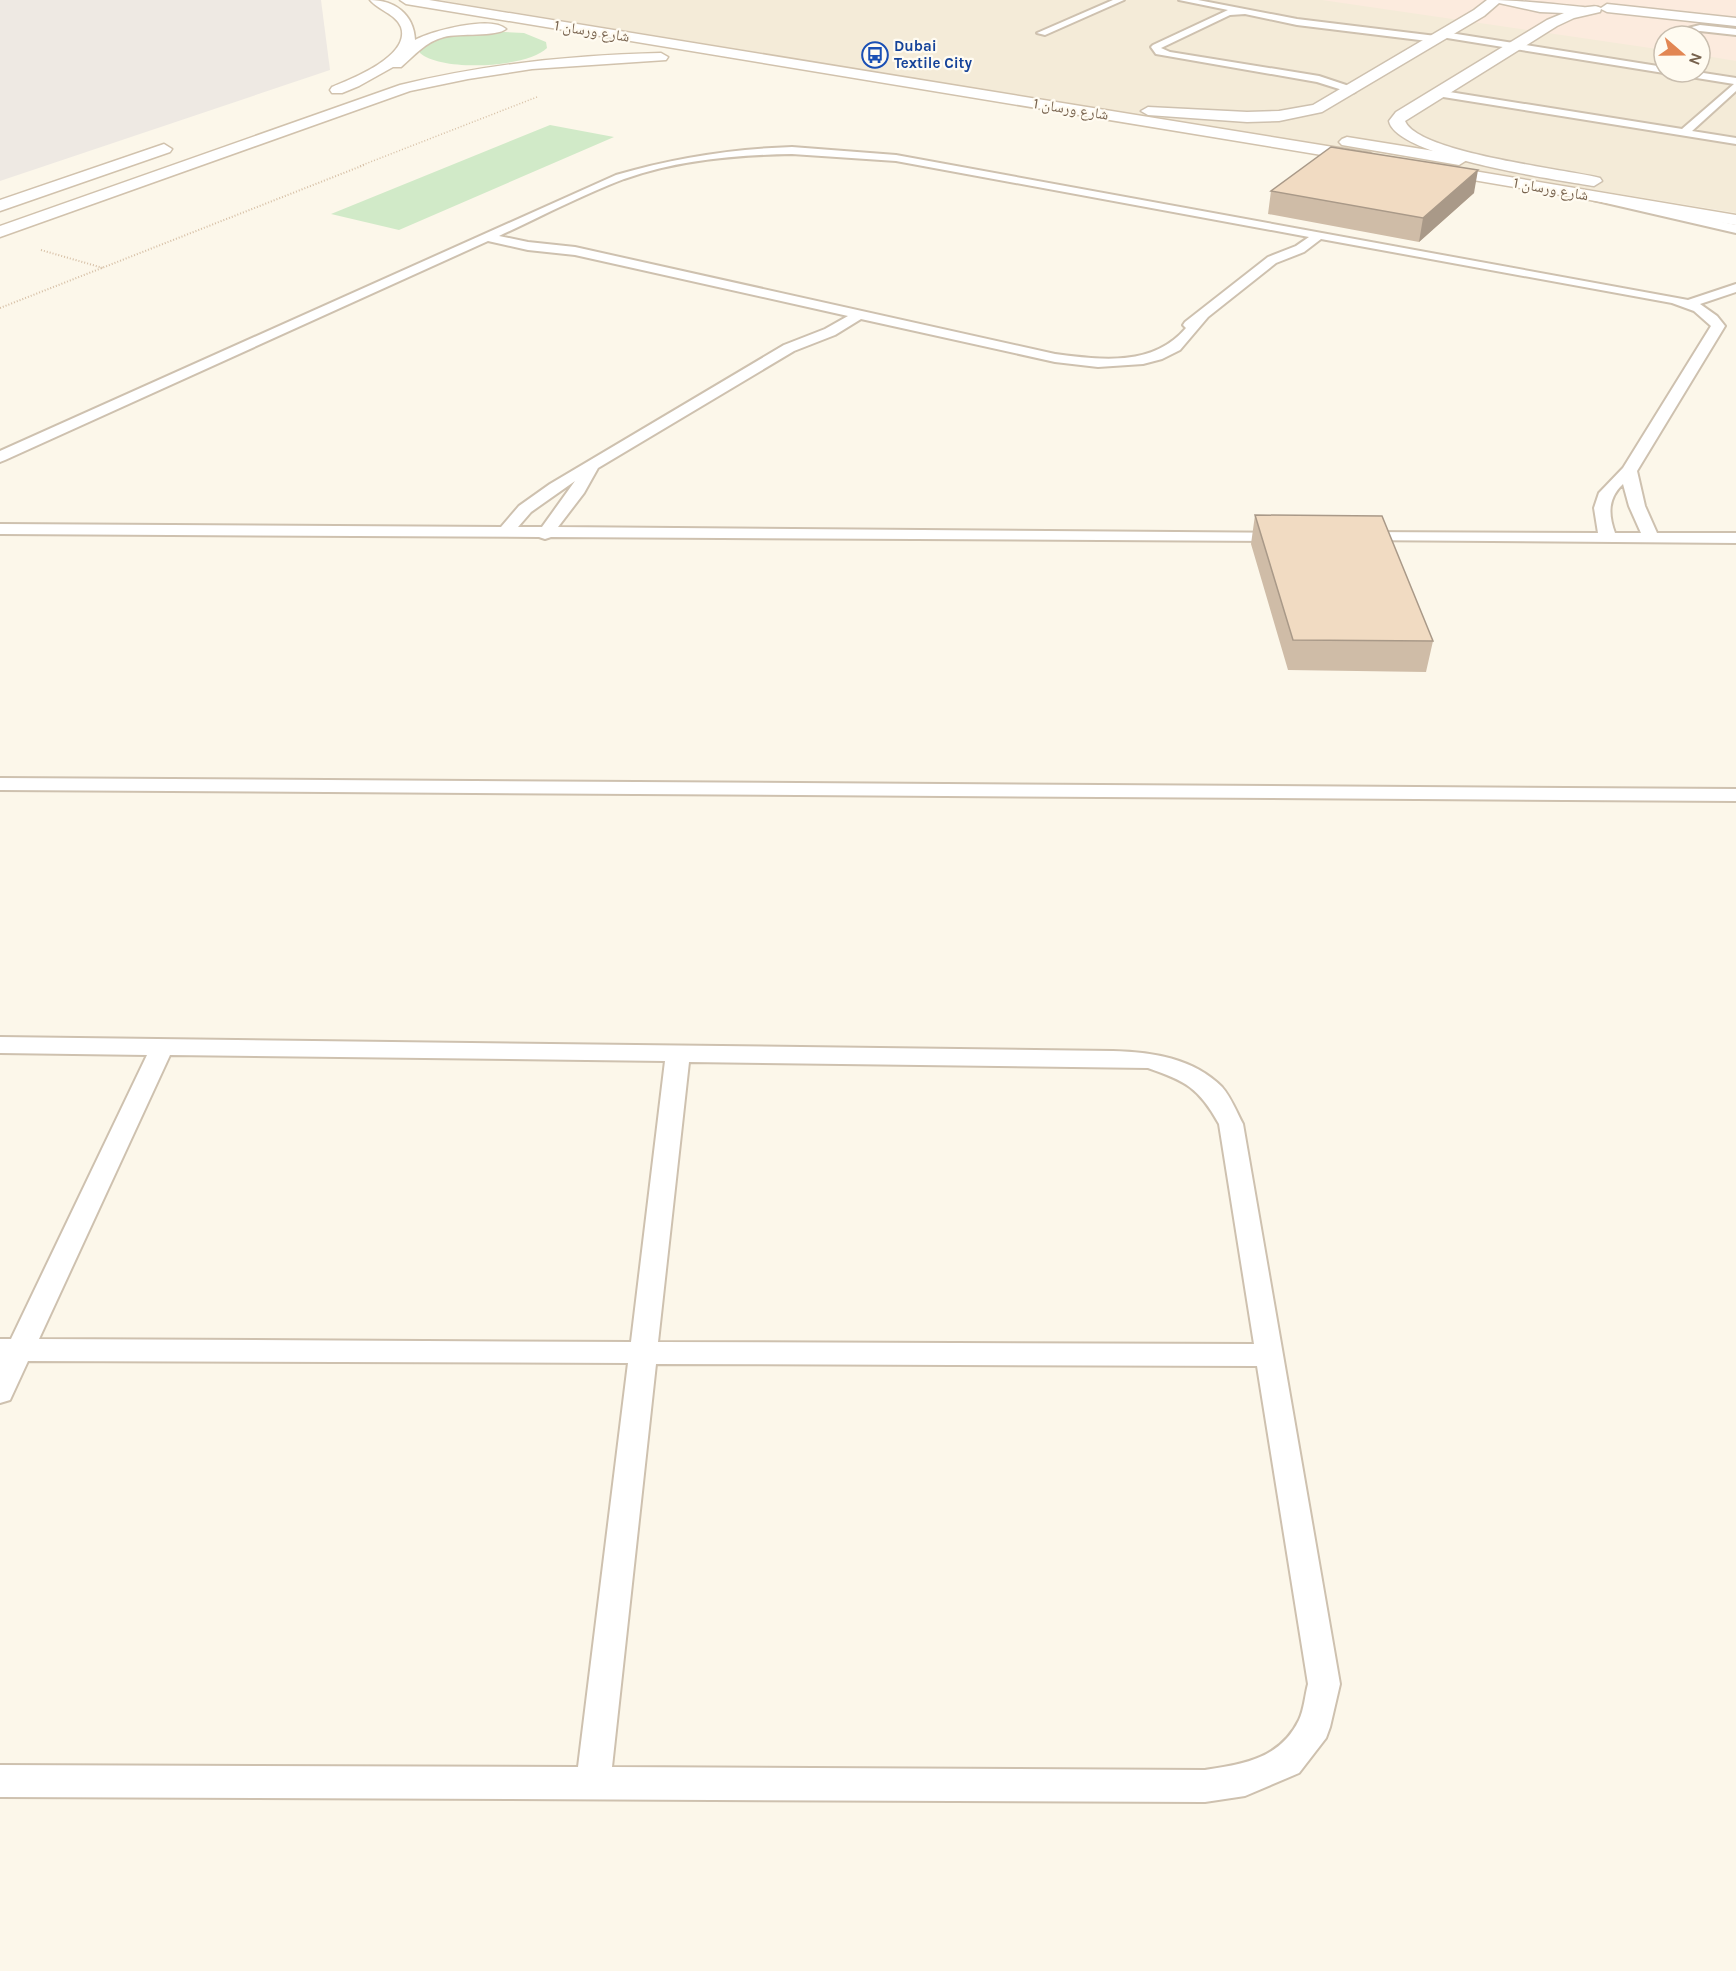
<svg xmlns="http://www.w3.org/2000/svg" width="1736" height="1971" font-family="Karla,'Noto Naskh Arabic',sans-serif">
  <rect width="100%" height="100%" fill="#fcf7ea"/>
  <!-- residential -->
  <path fill="#f4ebd8" fill-rule="evenodd" d="M439,0H1736V213L987,90ZM1664,36H1700V72H1664Z"/>
  <!-- commercial -->
  <path fill="#fcebde" d="M1322,0H1736V61L1700,55V36H1664V50Z"/>
  <!-- industrial -->
  <path fill="#eee9e3" d="M0,0H321L330,70L0,181Z"/>
  <!-- green -->
  <path fill="#d1eac8" d="M483,31L524,33L546,42L547,48C527,68 441,72 420,53V47L435,39L452,35Z
    M550,125L614,137L399,230L331,214Z"/>
  <g fill="none" stroke-linecap="round" stroke-linejoin="round">
    <!-- lane casing -->
    <g stroke="#cec1af" stroke-width="4">
      <path id="lane" d="M1113,0H1124L1045,35L1037,33Z
        M1179,0H1198L1297,19L1436,36L1441,39L1436,42L1297,25L1245,14L1230,15L1161,48L1170,52L1319,76L1355,88V92L1352,93L1317,82L1156,54L1151,47L1153,45L1228,10Z
        M1700,25L1736,29V35L1700,31L1689,32L1693,36H1682L1676,31Z
        M1444,32L1664,67V72H1667L1664,73L1441,37V33Z
        M1673,72H1697L1736,78V91L1692,131L1736,138V144L1437,96L1432,93L1437,90L1682,129L1734,84L1678,75Z
        M792,147L896,155L1688,300L1736,284V292L1700,304L1717,316L1725,326L1637,471L1645,506L1657,533H1736V543L1354,540L1352,537L1360,532L1598,533L1594,508L1599,493L1623,468L1711,326L1694,311L1672,303L1321,239L1304,252L1276,263L1208,317L1180,350L1162,359L1143,364L1098,367L1055,362L861,319L835,335L794,351L598,468L584,493L558,527L1288,533L1290,536L1288,539L1282,541L551,537L545,539L539,537L0,534V524L501,527L519,506L550,484L784,345L825,329L848,316L575,255L528,250L488,241L5,460L0,462V451L616,175C674,158 731,149 792,147ZM792,154L896,161L1309,237L1296,246L1268,257L1185,322L1183,325L1186,328C1153,367 1101,360 1055,354L575,247L528,242L499,236C540,217 582,195 624,179C678,160 735,155 792,154ZM575,481L542,527H518L531,512ZM1623,484L1629,506L1641,533H1615C1608,514 1608,498 1623,484Z
        M1597,195L1736,225V233L1593,200V196Z
        M0,778L1736,789V801L0,790Z
        M0,1037L1113,1051C1152,1052 1193,1058 1222,1087C1231,1097 1237,1113 1243,1124L1340,1684L1330,1727L1326,1738L1299,1773L1245,1796L1205,1802L0,1797V1765L578,1767L628,1363L28,1361L10,1400L0,1403V1339H11L147,1055L0,1053ZM170,1055L665,1061L631,1342L39,1339ZM689,1062L1148,1068C1186,1081 1199,1088 1219,1124L1254,1344L658,1342ZM656,1364L1257,1366L1308,1684C1305,1695 1304,1710 1299,1720C1280,1759 1243,1764 1205,1770L612,1767Z"/>
    </g>
    <!-- street casing -->
    <g stroke="#cec1af" stroke-width="3">
      <path id="street" d="M1487,0C1519,0 1551,4 1583,7C1590,8 1594,4 1601,8L1607,4L1736,18V26L1607,12L1601,9L1600,12L1574,18L1557,26L1405,121C1418,153 1564,169 1600,178L1602,181L1594,186C1559,180 1396,157 1389,121L1396,112L1547,20L1564,13L1540,12L1499,3L1484,16L1322,112L1279,121L1247,122L1148,115L1141,111L1148,107L1247,112L1279,111L1313,105L1474,10Z"/>
    </g>
    <!-- secondary casing -->
    <g stroke="#d1c2ad" stroke-width="3">
      <path id="secondary" d="M370,0C394,0 414,14 415,40C431,31 491,15 506,29C497,37 459,33 444,37C425,42 415,55 401,67H393L359,86L342,93H332L330,90L332,87C352,79 411,56 401,27C396,14 378,10 370,0Z
        M400,0H429L1370,153L1378,158L1370,163L406,4Z
        M661,53L668,57L666,60L532,69L468,79L410,91L0,237V226L400,85C486,64 573,55 661,53Z
        M1347,137L1459,155L1467,160L1459,165L1342,145L1339,142L1342,139Z
        M164,144L172,149L170,152L0,211V200Z
        M1432,164L1736,215V225L1426,172L1424,169Z"/>
    </g>
    <!-- path-far1 -->
    <path stroke="#d6bfa5" stroke-width="1.5" stroke-dasharray="1 2" stroke-linecap="butt" d="M360,166L537,97"/>
    <!-- path -->
    <path stroke="#d6bfa5" stroke-width="2" stroke-dasharray="1 2" stroke-linecap="butt" d="M41,250L103,268
      M0,308L364,165"/>
    <!-- lane -->
    <use href="#lane" fill="#fff" fill-rule="evenodd"/>
    <!-- street -->
    <use href="#street" fill="#fff" fill-rule="evenodd"/>
    <!-- secondary -->
    <use href="#secondary" fill="#fff" fill-rule="evenodd"/>
  </g>
  <!-- wall -->
  <path fill="#cfbca7" d="M1271,191L1474,193L1419,242L1268,214Z
    M1255,515L1433,641L1426,672L1288,670L1251,544Z"/>
  <!-- shaded-wall -->
  <path fill="#a99988" d="M1478,170L1474,193L1419,242L1423,218Z"/>
  <!-- building -->
  <path fill="#f1dbc2" stroke="#a99988" stroke-width="1.5" d="M1331,147L1478,170L1423,218L1271,191Z
    M1255,515L1382,516L1433,641L1293,640Z"/>
  <!-- icons -->
  <defs>
    <g id="bus-ring" transform="scale(1.35)"><circle r="9.5" fill="#fffbf1" stroke="#1a4fb4" stroke-width="1.5"/><path d="M-5-6H5V4H4V6H2V4H-2V6H-4V4H-5ZM-3.5-4V0h7V-4ZM-3.5 1.2v1.5H-2V1.2ZM2 1.2v1.5H3.5V1.2Z" fill="#1a4fb4"/></g>
  </defs>
  <g fill-rule="evenodd">
    <use href="#bus-ring" x="875" y="55"/>
  </g>
  <g text-anchor="middle" stroke-width="4.5" stroke-linejoin="round" paint-order="stroke">
    <!-- far-street labels -->
    <g font-size="15" fill="#77624d" stroke="#fffbf1">
      <text transform="translate(592 31) rotate(9)" y="5">شارع ورسان 1</text>
      <text transform="translate(1071 109) rotate(9)" y="5">شارع ورسان 1</text>
      <text transform="translate(1551 189) rotate(10)" y="5">شارع ورسان 1</text>
    </g>
    <!-- far-transit labels -->
    <g font-size="15" font-weight="bold" fill="#164399" stroke="#fffbf1" text-anchor="start">
      <text x="894" y="51">Dubai<tspan x="894" dy="17">Textile City</tspan></text>
    </g>
  </g>
  <!-- north arrow -->
  <g transform="translate(1682 54) rotate(110)"><circle r="28" fill="#fffbf1" stroke="#c9beaf" stroke-width="1.5"/>
  <path d="M0-4.5L10 22L0 15L-10 22Z" fill="#e28653"/>
  <text y="-9" font-size="16" font-weight="bold" text-anchor="middle" fill="#77624d">N</text>
  </g>
</svg>
